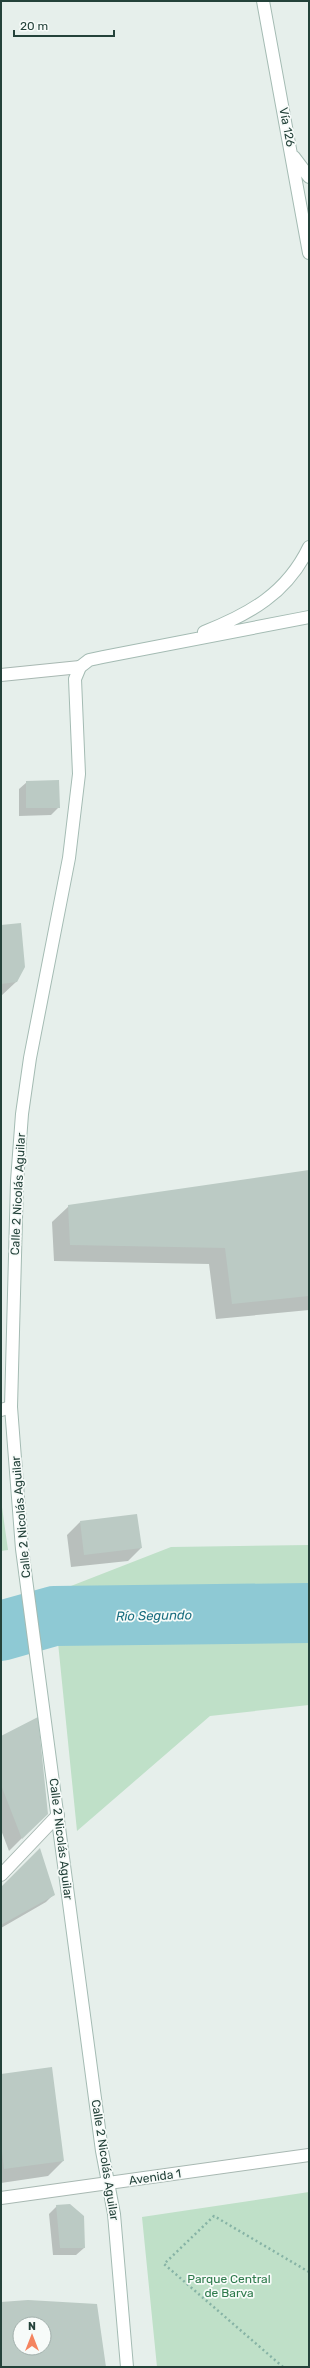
<svg xmlns="http://www.w3.org/2000/svg" width="310" height="2368" font-family="Rubik,sans-serif">
  <rect width="100%" height="100%" fill="#e6efeb"/>
  <!-- green -->
  <path fill="#bfe0c8" d="M1,1500L8,1550L1,1551Z
    M309,1545V1705L210,1716L77,1831L53,1593L171,1547Z
    M309,2192V2367H157L142,2217Z"/>
  <!-- shadow -->
  <path fill="#0003" d="M27,782L59,807L51,815L19,816V789Z
    M1,926L16,982L1,996Z
    M309,1171V1310L216,1319L209,1264L54,1261L52,1222L69,1206Z
    M80,1522L141,1548L128,1561L71,1567L67,1535Z
    M1,1737L35,1825L9,1851L1,1830Z
    M1,1888L54,1894L46,1902L1,1928Z
    M51,2068L63,2161L48,2176L1,2183V2075Z
    M57,2206L84,2248L76,2255H53L49,2214Z"/>
  <g fill="none" stroke-linecap="round" stroke-linejoin="round">
    <!-- river -->
    <path stroke="#8ec9d4" stroke-width="60" d="M1,1631L54,1616L309,1613"/>
  </g>
  <!-- building -->
  <path fill="#bbcac4" fill-rule="evenodd" d="M59,780L60,808H26V781Z
    M21,923L25,967L17,982L1,984V925Z
    M309,1170V1296L232,1304L225,1248L70,1245L68,1205Z
    M137,1514L142,1548L84,1555L80,1521Z
    M38,1717L48,1814L22,1839L1,1785V1736Z
    M40,1848L55,1895L1,1925V1887Z
    M52,2067L64,2161L4,2169L1,2143V2074Z
    M70,2204L84,2216L85,2248H60L56,2205Z
    M28,2300L97,2304L106,2367H1V2302ZM20,2324H44V2348H20Z"/>
  <g fill="none" stroke-linecap="round" stroke-linejoin="round">
    <!-- service casing -->
    <g stroke="#a8b8b2" stroke-width="14">
      <path id="service" d="M1,1875L58,1815"/>
    </g>
    <!-- minor casing -->
    <g stroke="#a8b8b2" stroke-width="14">
      <path id="minor" d="M1,675L80,667
        M1,1410L11,1407
        M1,2198L309,2155"/>
    </g>
    <!-- secondary casing -->
    <g stroke="#a4bbb3" stroke-width="14">
      <path id="secondary" d="M263,1L309,253
        M294,157L309,177
        M204,632C250,614 287,593 309,547
        M127,2367L114,2214L102,2151L22,1549L11,1407L17,1181L22,1114L30,1058L69,858L79,774L75,679L80,667L89,660L103,657L309,617"/>
    </g>
    <!-- path -->
    <path stroke="#86b3a5" stroke-width="2.5" stroke-dasharray="2 3" stroke-linecap="butt" d="M283,2367L164,2264L214,2216L309,2272"/>
    <!-- service -->
    <use href="#service" stroke="#fff" stroke-width="12"/>
    <!-- minor -->
    <use href="#minor" stroke="#fff" stroke-width="12"/>
    <!-- secondary -->
    <use href="#secondary" stroke="#fff" stroke-width="12"/>
  </g>
  <g text-anchor="middle" stroke-width="3.5" stroke-linejoin="round" paint-order="stroke">
    <!-- street labels -->
    <g font-size="12" fill="#24423a" stroke="#f7fbf9">
      <text transform="translate(287 127) rotate(79)" y="4">Vía 126</text>
      <text transform="translate(18 1194) rotate(-87)" y="4">Calle 2 Nicolás Aguilar</text>
      <text transform="translate(21 1517) rotate(-95)" y="4">Calle 2 Nicolás Aguilar</text>
      <text transform="translate(61 1839) rotate(83)" y="4">Calle 2 Nicolás Aguilar</text>
      <text transform="translate(105 2160) rotate(81)" y="4">Calle 2 Nicolás Aguilar</text>
      <text transform="translate(155 2177) rotate(-8)" y="4">Avenida 1</text>
    </g>
    <!-- park labels -->
    <g font-size="12" fill="#2d7a4b" stroke="#f7fbf9">
      <text x="229" y="2283">Parque Central<tspan x="229" dy="14">de Barva</tspan></text>
    </g>
    <!-- water labels -->
    <g font-size="13" font-style="italic" fill="#1c6f80" stroke="#f7fbf9">
      <text transform="translate(154 1615) rotate(-1)" y="5">Río Segundo</text>
    </g>
  </g>
  <!-- border -->
  <rect width="310" height="2368" fill="none" stroke="#24423a" stroke-width="4"/>
  <!-- north arrow -->
  <g transform="translate(32 2336)"><circle r="19" fill="#f7fbf9" stroke="#a3b1ad"/>
  <path d="M0-3L7 15L0 10L-7 15Z" fill="#f4845f"/>
  <text y="-6" font-size="11" font-weight="bold" text-anchor="middle" fill="#24423a">N</text>
  </g>
  <!-- scale -->
  <path d="M14 30v6h100v-6" fill="none" stroke="#24423a" stroke-width="2"/>
  <text x="20" y="30" font-size="12" fill="#24423a" stroke="#f7fbf9" stroke-width="3" paint-order="stroke">20 m</text>
</svg>
